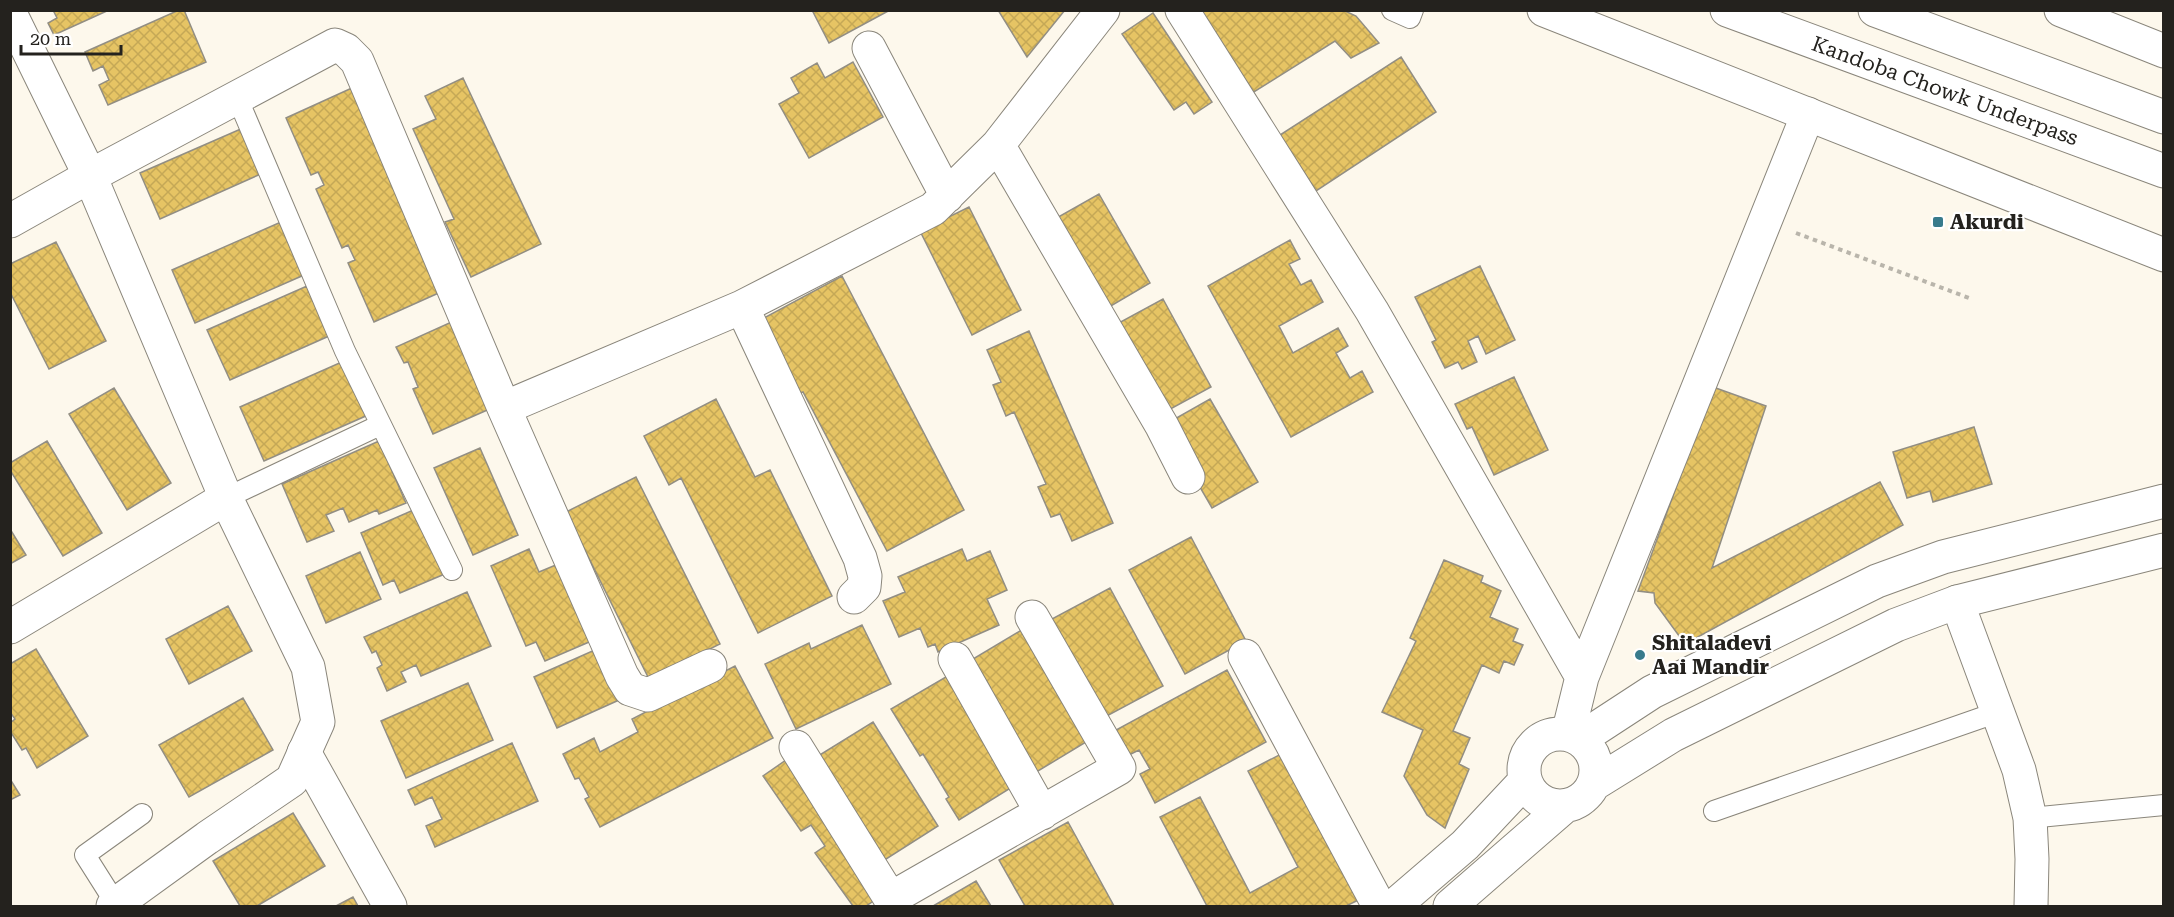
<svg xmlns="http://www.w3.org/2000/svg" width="2174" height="917" font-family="'Roboto Serif',serif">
  <defs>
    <pattern id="building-cross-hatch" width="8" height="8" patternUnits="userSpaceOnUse" patternTransform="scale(1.5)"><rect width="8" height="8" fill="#e6c464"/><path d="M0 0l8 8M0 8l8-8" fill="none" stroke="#c5a856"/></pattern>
  </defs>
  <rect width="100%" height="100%" fill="#fdf8ec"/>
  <!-- building -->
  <path fill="url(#building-cross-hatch)" stroke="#928e83" stroke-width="1.5" d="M53,10H109L54,35L48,23L57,18Z
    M179,10H184L206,62L108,105L99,85L109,80L103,66L93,71L85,52Z
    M812,10H890L829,43Z
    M998,10H1065L1027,57Z
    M1199,10H1343L1356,16L1379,43L1351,58L1335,41L1249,95Z
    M1153,13L1212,102L1194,114L1186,102L1174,110L1122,34Z
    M1401,57L1436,112L1316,191L1280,135Z
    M853,62L883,117L809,158L779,104L799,93L791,78L817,63L825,78Z
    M463,78L541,244L471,277L445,222L454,219L413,129L436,119L425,96Z
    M354,87L443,291L374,322L348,263L355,260L348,245L342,248L316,189L324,185L318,172L311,175L286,118Z
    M243,128L263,173L160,219L140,173Z
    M1099,194L1150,283L1104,310L1053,220Z
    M969,207L1021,310L972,335L920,231Z
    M281,222L304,275L195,323L172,270Z
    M1290,240L1300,259L1289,264L1301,285L1311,280L1323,302L1279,326L1293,353L1338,328L1348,346L1336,353L1350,378L1362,371L1373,392L1291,437L1208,286Z
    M56,242L106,341L49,369L10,292V264Z
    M1480,266L1515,340L1486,354L1478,336L1468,341L1477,362L1462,369L1458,362L1445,368L1432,342L1436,340L1415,297Z
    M842,276L964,510L887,551L803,392L800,393L762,319Z
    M307,286L329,336L230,380L207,330Z
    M1163,299L1211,387L1163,413L1115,325Z
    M456,320L494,407L433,434L413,389L418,387L408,362L404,363L396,347Z
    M1029,331L1113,523L1072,541L1060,514L1051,517L1038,487L1046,484L1014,412L1006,416L993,385L1001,382L987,350Z
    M344,361L368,415L264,461L240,407Z
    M1514,377L1548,450L1494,475L1472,427L1467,429L1455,404Z
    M1713,387L1766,406L1712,568L1880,482L1903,525L1685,644L1655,603L1654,593L1638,591Z
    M114,388L171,483L127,510L69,414Z
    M716,399L755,477L770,470L832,596L758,633L681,478L669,485L644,436Z
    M1210,399L1258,482L1212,508L1164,425Z
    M1974,427L1992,484L1933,502L1930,491L1907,498L1893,452Z
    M47,441L102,533L63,556L10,470V463Z
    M379,441L406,503L379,514L377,510L349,522L343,508L326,515L334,531L307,542L282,484Z
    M480,448L518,535L473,555L434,468Z
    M636,477L720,644L649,679L566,512Z
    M418,508L447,573L400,593L394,580L383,585L361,533Z
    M10,529L26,555L10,564Z
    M1191,537L1246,641L1185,674L1129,570Z
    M529,549L539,572L563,562L596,639L545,661L536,642L526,646L491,566Z
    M962,549L967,561L990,551L1007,590L987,599L999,625L938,652L935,644L928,647L920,628L899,637L883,601L905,592L898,577Z
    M360,552L381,599L326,623L306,576Z
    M1444,560L1483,576L1481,582L1501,591L1490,617L1518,629L1513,641L1523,645L1514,665L1504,661L1499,673L1482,665L1453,731L1470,738L1459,764L1469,769L1445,828L1427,815L1404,776L1423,730L1382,712L1416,641L1410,638Z
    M1110,588L1163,686L1103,718L1050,620Z
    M467,592L491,646L421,676L416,665L401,672L406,682L387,691L377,668L382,665L376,651L372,653L364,637Z
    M228,606L252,651L189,684L166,639Z
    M862,625L891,684L796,729L765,664L809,643L811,649Z
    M1025,628L1091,739L1033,774L983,691L990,687L973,659Z
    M36,649L88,736L37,768L26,748L22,750L10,731V723L15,719L10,712V664Z
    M597,649L619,700L557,728L534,677Z
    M735,666L773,738L600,827L585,799L589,797L579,778L575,779L563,754L594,738L600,752L638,732L632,719Z
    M1227,670L1266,742L1155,803L1140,774L1150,769L1139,750L1129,755L1116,730Z
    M951,674L1017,784L959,820L946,799L949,797L923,754L920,756L891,709Z
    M468,683L493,740L406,778L381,721Z
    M243,698L273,750L189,797L159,745Z
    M873,722L938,826L883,861L810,761Z
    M512,743L538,801L435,847L426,826L442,819L432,797L415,805L408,790Z
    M1289,750L1365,897L1346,906H1207L1160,817L1200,797L1250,893L1298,867L1248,771Z
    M786,760L881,896L866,906H853L815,853L825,846L811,825L801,831L763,776Z
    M10,779L20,795L10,800Z
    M293,813L325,866L257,906H240L213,861Z
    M1068,822L1114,906H1025L999,860Z
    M976,881L991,906H933Z
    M353,897L358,906H336Z"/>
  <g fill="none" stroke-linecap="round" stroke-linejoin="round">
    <!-- service casing -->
    <g stroke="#8a867b" stroke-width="22">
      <path id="service" d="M1392,10L1410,18L1413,10
        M237,97L345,351L452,570
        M226,498L380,425
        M1714,811L1998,712
        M2030,818L2164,805
        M116,904L85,855L142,814"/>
    </g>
    <!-- minor casing -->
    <g stroke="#8a867b" stroke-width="35">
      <path id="minor" d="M1182,10L1372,311L1582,677
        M869,48L947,196
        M998,145L1162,426L1188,477
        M10,221L90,176L335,45L346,50L357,61L504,408L622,676L630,689L648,695L710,666
        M742,307L860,558L865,576L864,587L854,597
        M504,408L742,307L933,209L998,145L1103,10
        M1957,602L2019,770L2030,818L2032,859L2031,906
        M10,627L226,498
        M1245,656L1379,906
        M955,659L1042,813
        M1568,734L1582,677L1808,114
        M796,747L895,906
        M304,752L390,906
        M890,899L1119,768L1032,617"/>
    </g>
    <!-- tertiary casing -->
    <g stroke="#8a867b" stroke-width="35">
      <path id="tertiary" d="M10,13L90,176L226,498L308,667L318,722L292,780L207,838L113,906"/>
    </g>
    <!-- secondary casing -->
    <g stroke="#8a867b" stroke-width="35">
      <path id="secondary" d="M1524 770a36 36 0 1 1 72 0a36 36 0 1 1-72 0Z
        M1580,739L1652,692L1877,581L1943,557L2164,501
        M1594,784L1673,735L1896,625L1957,602L2164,550
        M1394,906L1465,845L1525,781
        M1450,906L1565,806"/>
    </g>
    <!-- primary casing -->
    <g stroke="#8a867b" stroke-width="35">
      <path id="primary" d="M1544,10L2164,255
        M2061,10L2164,51"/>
    </g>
    <!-- trunk casing -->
    <g stroke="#8a867b" stroke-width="35">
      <path id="trunk" d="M1727,10L2164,171
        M1875,10L2164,117"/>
    </g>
    <!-- path -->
    <path stroke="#b9b5ab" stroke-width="4" stroke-dasharray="4.5 4.5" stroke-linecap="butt" d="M1796,233L1969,298"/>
    <!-- service -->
    <use href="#service" stroke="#fff" stroke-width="20"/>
    <!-- minor -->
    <use href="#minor" stroke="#fff" stroke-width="33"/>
    <!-- tertiary -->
    <use href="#tertiary" stroke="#fff" stroke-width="33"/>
    <!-- secondary -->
    <use href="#secondary" stroke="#fff" stroke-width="33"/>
    <!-- primary -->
    <use href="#primary" stroke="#fff" stroke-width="33"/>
    <!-- trunk -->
    <use href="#trunk" stroke="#fff" stroke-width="33"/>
  </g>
  <!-- markers -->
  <g fill="#387b8c" stroke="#fff" stroke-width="2">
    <rect x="1932" y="216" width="12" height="12" rx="3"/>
    <circle cx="1640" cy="655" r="6"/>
  </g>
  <g text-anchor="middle" stroke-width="4.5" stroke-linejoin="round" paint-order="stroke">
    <!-- street labels -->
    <g font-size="21" fill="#24221e" stroke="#fff">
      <text transform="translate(1945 91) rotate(20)" y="7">Kandoba Chowk Underpass</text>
    </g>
    <!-- poi labels -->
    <g font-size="21" font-weight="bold" fill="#24221e" stroke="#fff" text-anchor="start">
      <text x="1950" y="229">Akurdi</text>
      <text x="1652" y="650">Shitaladevi<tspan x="1652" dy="24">Aai Mandir</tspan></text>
    </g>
  </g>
  <!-- border -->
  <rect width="2174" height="917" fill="none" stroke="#24221e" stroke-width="24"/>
  <!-- scale -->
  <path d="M21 45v9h100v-9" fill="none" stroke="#24221e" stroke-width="3"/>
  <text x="30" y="45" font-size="18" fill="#24221e" stroke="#ffffff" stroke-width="4.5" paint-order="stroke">20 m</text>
</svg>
